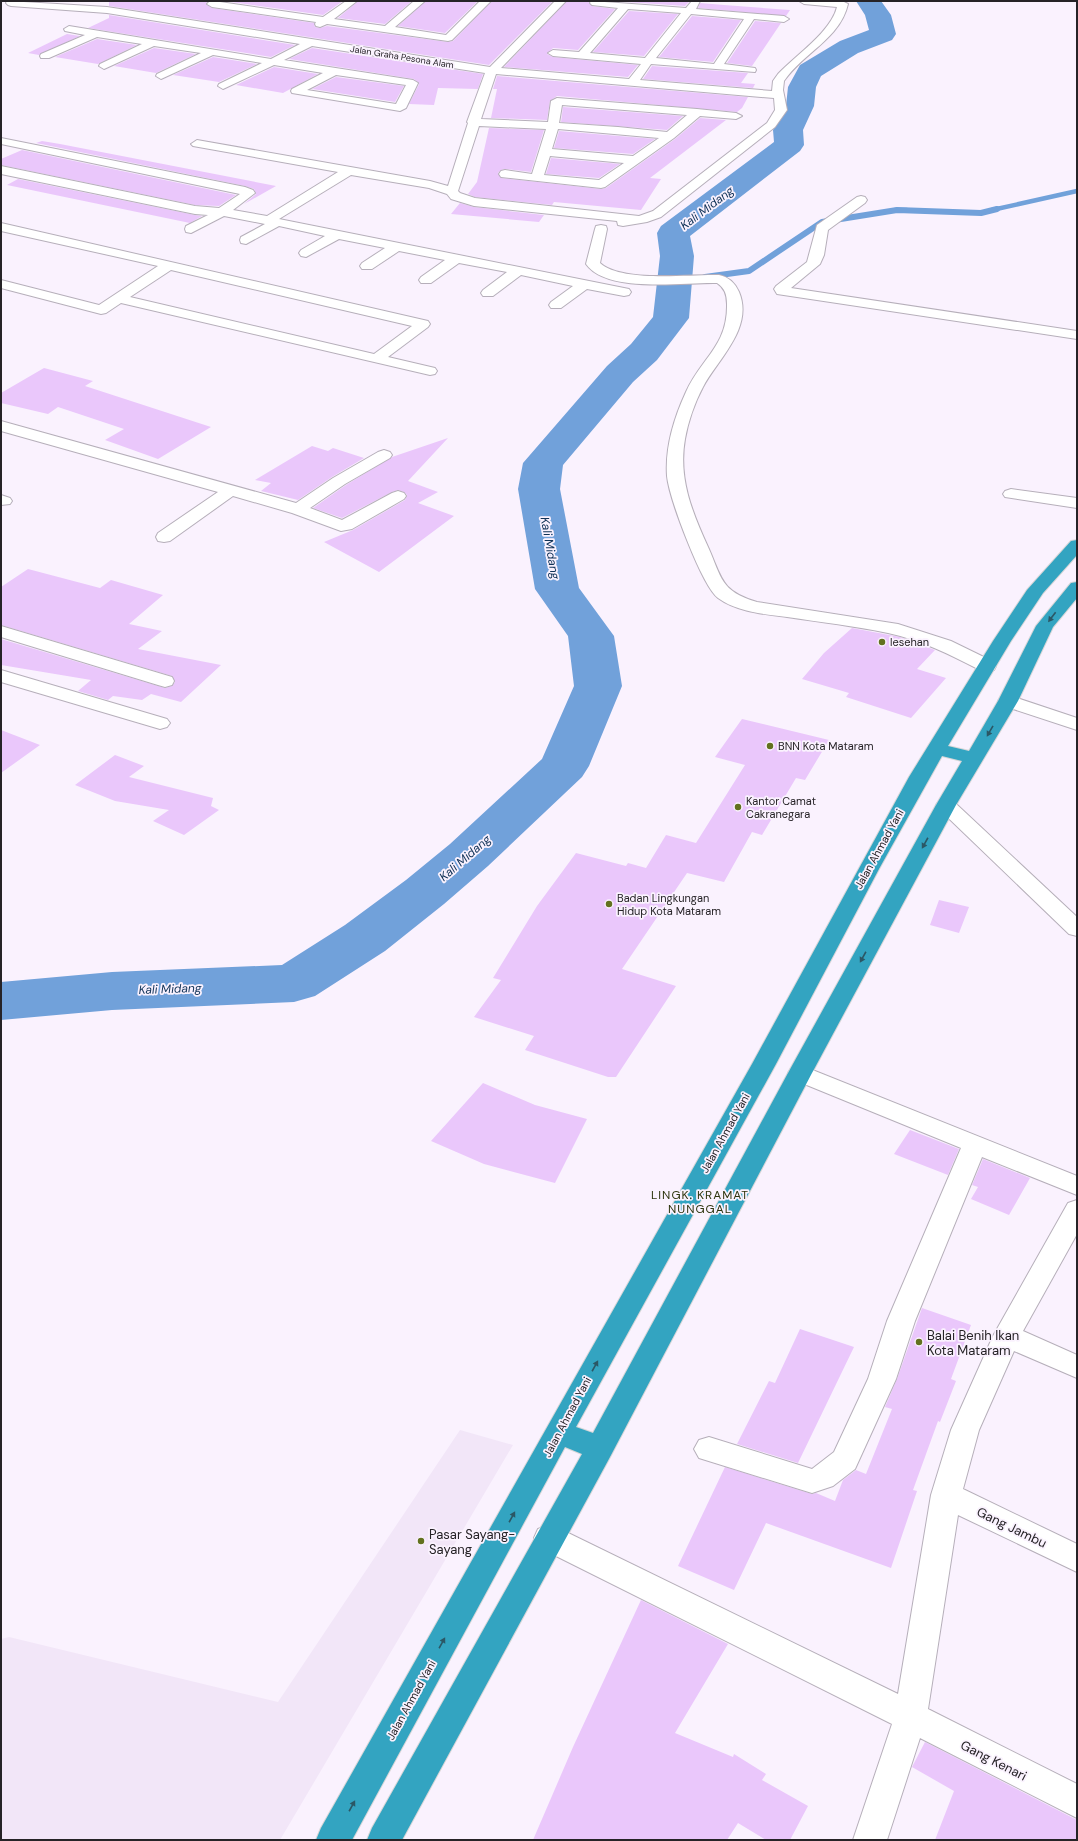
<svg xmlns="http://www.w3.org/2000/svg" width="1078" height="1841" font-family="'DM Sans',sans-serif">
  <rect width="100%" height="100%" fill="#faf2fe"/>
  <!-- built -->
  <path fill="#f2e6f8" d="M460,1430L513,1445L280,1840H1V1639L9,1637L278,1702Z"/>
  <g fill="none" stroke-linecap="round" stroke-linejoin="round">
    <!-- stream-far1 -->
    <path stroke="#71a1da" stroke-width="4.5" d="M895,210H907
      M992,210L1077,191"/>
    <!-- stream -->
    <path stroke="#71a1da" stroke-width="6" d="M705,277L749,271L822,222L897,210L981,213L997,209"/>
    <!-- river -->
    <path fill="#71a1da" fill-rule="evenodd" d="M856,1H881L891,15L896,34L892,40L858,53L821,76L816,87L814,106L803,130L804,145L800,151L690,236L694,256L689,318L657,360L633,382L563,465L560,489L579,588L614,636L622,686L589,766L582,777L488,866L444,904L385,951L315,996L294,1002L112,1010L1,1020V982L112,972L282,965L345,925L406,880L450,844L542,759L574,686L568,636L535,589L518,489L523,463L607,366L631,344L653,317L660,256L657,233L661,226L774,142L773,130L786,106L788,87L800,65L840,41L869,30L865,15Z"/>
  </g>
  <!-- building -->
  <path fill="#eac7fb" d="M109,1H208L206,4L212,8L314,23L315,27L320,28L327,26L448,42L453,41L492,1H553L489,65L109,6Z
    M224,1H343L323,15Z
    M358,1H412L385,24L338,18Z
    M426,1H478L445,33L398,26Z
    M567,1H589V3L592,6L615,9L578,50L553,48L547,54L553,57L638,65L628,77L504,67Z
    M611,1H670L689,2L685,6Z
    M700,3L724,5L790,10L786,16L698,8Z
    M629,11L678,14L644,56L593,52Z
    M109,15L295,45L271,57L88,28L109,18Z
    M692,16L741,20L713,62L659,57Z
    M755,21L781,23L752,66L727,63Z
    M67,34L80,36L39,55L28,53Z
    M97,39L137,45L98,64L55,57Z
    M154,48L196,54L156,73L114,66Z
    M312,48L483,74L478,89L438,88L434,105L409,104L419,84L414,79L289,59Z
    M213,57L257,64L219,82L173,75Z
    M652,66L748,73L741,83L755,84L753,88L643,79Z
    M274,67L318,74L283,93L236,85Z
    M497,76L748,97L742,108L737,112L557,96L550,101L547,120L491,118L497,89H493Z
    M336,77L404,86L395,102L312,89Z
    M563,107L683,116L667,130L561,122Z
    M700,118L726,120L650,178L661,179L641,210L554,202L552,205L475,197L468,194L477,182L489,128L544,130L531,172L505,169L501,170L498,173L501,178L601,189L606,188L675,139Z
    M559,131L655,139L633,154L554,148Z
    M42,141L60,144L276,186L244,204L256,194L254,189L245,186L36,143Z
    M22,150L236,195L219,206L195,205L1,165V159Z
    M551,158L620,164L599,178L546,174Z
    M18,179L195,215L202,216L190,223L7,185Z
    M460,203L474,207L544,215L539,222L451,214Z
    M44,368L93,381L85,386L211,427L158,459L105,440L124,429L58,407L48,414L1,403V393Z
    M448,438L408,481L438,492L418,503L454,516L379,572L324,542L353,530L405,500L407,495L404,492L398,490L392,492L342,518L313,508L346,485L392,457Z
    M312,446L328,451L333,448L364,458L332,477L298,500L261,491L271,483L255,480Z
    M28,569L100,588L111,580L163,595L129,624L162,631L138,649L221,665L181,702L151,694L142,700L113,696L108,700L78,691L91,680L1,665V639L165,688L172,686L175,682L172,676L1,625V587Z
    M852,628L900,637L935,650L917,669L946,678L911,718L846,697L849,693L802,679L824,653Z
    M742,719L829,740L805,780L796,778L762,835L752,832L724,882L687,873L622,969L676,986L616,1077H608L525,1050L534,1036L474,1017L501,980L493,978L537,906L576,853L626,866L628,863L646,868L666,835L696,843L745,765L715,757Z
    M1,730L40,745L1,773Z
    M115,755L144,766L129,777L213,798L211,806L219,810L184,835L153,821L169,810L115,801L75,785Z
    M939,900L969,907L959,933L930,925Z
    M483,1083L535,1105L587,1119L555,1183L484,1164L431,1141Z
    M910,1130L959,1149L948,1175L894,1154Z
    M983,1159L1030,1178L1009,1215L971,1199L978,1187L972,1185Z
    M922,1308L971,1325L951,1379L956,1381L940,1422L938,1421L913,1490L917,1491L891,1568L766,1523L734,1590L678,1566L725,1467L812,1494L816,1493L835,1501L843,1480L856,1470L866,1474L892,1409L885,1407L897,1379Z
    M800,1329L854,1347L798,1463L737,1444L769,1381L775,1383Z
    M641,1600L728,1644L675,1733L733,1757L734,1754L766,1774L762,1780L808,1806L790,1840H766L738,1823L727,1840H533L573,1747Z
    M925,1742L1077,1820V1840H935L954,1791L912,1767Z"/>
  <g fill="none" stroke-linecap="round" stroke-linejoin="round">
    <!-- minor casing -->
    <g stroke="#b6afba" stroke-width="2">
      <path id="minor" d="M7,1L107,7L490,67L555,1H566L501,68L629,79L641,64L553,56L548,53L553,50L579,52L618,8L592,5L590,3L591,1L686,8L692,1H700L696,9L784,16L789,19L784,22L754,19L724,64L755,68L756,70L755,72L651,64L640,80L772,91L773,81L778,74C796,55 831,32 837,7L804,4L799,1H842L848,4C840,39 803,53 784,81L783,90L787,110L775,127L661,217L647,222L623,226L618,225L617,221L474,206L451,199L447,194L429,188L351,175L279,219L629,289L631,292L629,295L624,296L587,289L561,308H551L549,305L551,302L573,286L521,275L493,296H483L481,293L483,290L507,272L459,263L431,283H421L419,280L421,277L445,260L399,251L372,269H362L360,266L362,263L385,248L339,239L306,257L301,256L299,253L301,250L325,236L279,226L246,244L241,243L240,240L241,237L265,224L224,216L191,233L186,232L185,229L186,226L208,215L195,214L1,174V166L195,206L219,208L240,194L1,144V138L245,187L253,190L255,193L233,210L267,216L338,172L193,146L191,144L197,140L430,181L448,186L468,123L467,122L485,73L312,46L284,60L413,80L418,83L406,108L400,111L292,93L291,91L292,89L323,73L274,65L223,89L218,86L219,84L262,63L213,55L161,79L156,76L157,74L201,53L154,46L104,69L99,66L100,64L142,44L97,37L49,58H41L40,56L41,54L85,35L65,31L64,29L69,26L271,59L300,44L107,13L11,6L8,5L6,3ZM628,9L681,13L645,58L590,53ZM691,14L744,19L714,64L656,58ZM496,74L774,98L775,110L767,123L653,211L639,216L475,198L460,193L458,191L479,126L546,129L532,174L505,170L501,171L499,174L501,177L601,188L605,187L674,138L700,116L736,119L742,116L736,113L697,109L557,98L551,101L548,122L481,119ZM336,75L406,85L396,104L307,90ZM562,105L687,115L667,132L618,127L559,123ZM558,129L659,138L633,156L552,149ZM550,156L624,163L599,180L544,175Z
        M210,1H221L220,2L323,17L346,1H357L334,19L385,26L414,1H425L395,27L446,35L480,1H491L452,40L448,41L327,24L320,27L316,26L315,24L316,22L212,7L207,4Z
        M861,196L865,197L867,200L865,203L828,230L824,255L820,264L791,288L1077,331V339L777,294L774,289L776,286L807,262L817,225L857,197Z
        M1,223L428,321L430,324L428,327L388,357L435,368L437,371L435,374L430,375L121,303L106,313L101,314L1,288V280L99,305L158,266L1,231ZM171,270L412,326L374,354L130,297Z
        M601,225L606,226L607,229L600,263C622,283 689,274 719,275C729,277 735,283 739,292C754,328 718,359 703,387C695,402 688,422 685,439C678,478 692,512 708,547C722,578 720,591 757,602L898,624L951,641L994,662L996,666L994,670L987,672L980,670C951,655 921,640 888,633C855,626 820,622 787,617C764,614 737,612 718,598C702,586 669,498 667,476C665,447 674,418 686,392C701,358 728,346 727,304C727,295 725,288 717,283C684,282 607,294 586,264L595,229L596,226Z
        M1,421L296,503L333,478L378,452L384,450L390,452L392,455L390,458L345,484L310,508L342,520L392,493L398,491L404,493L406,496L404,499L352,529L341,531L292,513L233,496L170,541L164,542L158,541L156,537L158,533L218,492L1,431Z
        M1011,489L1077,498V508L1005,497L1003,494L1005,491Z
        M1,495L10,498L12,501L10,504L1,505Z
        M1,626L172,677L174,681L172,685L165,687L158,685L1,637Z
        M1,670L167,719L170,723L167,727L160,729L1,682Z
        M1008,695L1077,718V730L1001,705L998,701L1001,697Z
        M946,799L953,801L1077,917V936L1069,934L939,809L936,805L939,801Z
        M800,1065L1077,1176V1195L982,1157L915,1321L896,1379L855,1469L833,1486L812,1493L699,1458L694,1449L699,1440L709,1437L812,1469L834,1452L868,1379L887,1321L961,1148L792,1079L788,1073L792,1067Z
        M1077,1200V1234L1023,1331L1077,1355V1378L1014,1351L979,1430L963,1489L1077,1544V1572L958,1515L928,1709L1077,1784V1818L920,1738L887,1840H853L892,1724L538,1547L534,1538L538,1529L549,1525L560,1529L898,1694L931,1495L951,1430L993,1336L1068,1203Z"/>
    </g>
    <!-- highway casing -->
    <g stroke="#d8d7d8" stroke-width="2">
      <path id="highway" d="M1077,540V555L1043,593L1011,641L948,746L969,751L998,701L1036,626L1071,583L1077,582V598L1053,627L1018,701L956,805L812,1073L610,1457L402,1840H367L372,1828L582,1454L565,1447L352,1840H316L321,1828L752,1064L909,777L993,641L1027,590L1071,541ZM942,756L962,761L936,805L788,1073L593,1433L576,1427L776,1064L879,869Z"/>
    </g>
    <!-- minor -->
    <use href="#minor" fill="#fff" fill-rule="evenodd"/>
    <!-- highway -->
    <use href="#highway" fill="#33a4c1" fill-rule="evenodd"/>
  </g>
  <!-- one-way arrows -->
  <defs><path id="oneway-solid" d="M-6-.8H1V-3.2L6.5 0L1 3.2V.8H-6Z"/></defs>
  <g fill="#2b5765">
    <use href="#oneway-solid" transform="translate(1052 617) rotate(127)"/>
    <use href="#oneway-solid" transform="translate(990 731) rotate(120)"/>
    <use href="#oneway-solid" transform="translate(925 843) rotate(119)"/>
    <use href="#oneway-solid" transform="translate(863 957) rotate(119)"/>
    <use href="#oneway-solid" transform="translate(595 1366) rotate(-61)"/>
    <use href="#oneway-solid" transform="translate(512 1517) rotate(-61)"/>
    <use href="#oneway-solid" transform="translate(442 1643) rotate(-61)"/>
    <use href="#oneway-solid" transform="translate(352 1806) rotate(-61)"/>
  </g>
  <!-- markers -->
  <g fill="#62711e" stroke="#faf2fe" stroke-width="1.5">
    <circle cx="882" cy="642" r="4"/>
    <circle cx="770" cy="746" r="4"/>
    <circle cx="738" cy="807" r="4"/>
    <circle cx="609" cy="904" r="4"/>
    <circle cx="919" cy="1342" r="4"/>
    <circle cx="421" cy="1541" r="4"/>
  </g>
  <g text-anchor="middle" stroke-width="3.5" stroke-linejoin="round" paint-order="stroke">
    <!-- far-street labels -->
    <g font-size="9" fill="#262327" stroke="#faf2fe">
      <text transform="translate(402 57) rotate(9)" y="3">Jalan Graha Pesona Alam</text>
    </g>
    <!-- poi labels -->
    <g font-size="11" fill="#262327" stroke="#faf2fe" text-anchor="start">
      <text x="890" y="646">lesehan</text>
      <text x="778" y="750">BNN Kota Mataram</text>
      <text x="746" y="805">Kantor Camat<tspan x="746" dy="13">Cakranegara</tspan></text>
      <text x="617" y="902">Badan Lingkungan<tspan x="617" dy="13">Hidup Kota Mataram</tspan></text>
    </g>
    <!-- street labels -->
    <g font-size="11" fill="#262327" stroke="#faf2fe">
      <text transform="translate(879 849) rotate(-61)" y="4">Jalan Ahmad Yani</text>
      <text transform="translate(725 1133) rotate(-61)" y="4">Jalan Ahmad Yani</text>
      <text transform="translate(567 1417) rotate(-62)" y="4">Jalan Ahmad Yani</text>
      <text transform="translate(411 1700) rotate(-61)" y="4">Jalan Ahmad Yani</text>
    </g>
    <!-- water labels -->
    <g font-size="12" font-style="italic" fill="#103257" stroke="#faf2fe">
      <text transform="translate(707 208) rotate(-37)" y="4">Kali Midang</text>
      <text transform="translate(550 548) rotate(80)" y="4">Kali Midang</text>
      <text transform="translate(465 858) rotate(-41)" y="4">Kali Midang</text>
      <text transform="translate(170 989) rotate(-2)" y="4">Kali Midang</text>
    </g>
    <!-- neighbourhood labels -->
    <g font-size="12" letter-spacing="1" fill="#2d350e" stroke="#faf2fe">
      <text x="700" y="1199">LINGK. KRAMAT<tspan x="700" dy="14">NUNGGAL</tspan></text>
    </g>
    <!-- near-poi labels -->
    <g font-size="13" fill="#262327" stroke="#faf2fe" text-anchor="start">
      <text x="927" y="1340">Balai Benih Ikan<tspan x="927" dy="15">Kota Mataram</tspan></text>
      <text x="429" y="1539">Pasar Sayang-<tspan x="429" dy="15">Sayang</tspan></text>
    </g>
    <!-- near-street labels -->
    <g font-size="13" fill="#262327" stroke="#faf2fe">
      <text transform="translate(1012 1527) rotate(26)" y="5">Gang Jambu</text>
      <text transform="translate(994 1760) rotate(27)" y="5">Gang Kenari</text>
    </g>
  </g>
  <!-- border -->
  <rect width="1078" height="1841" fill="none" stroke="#262327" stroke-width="4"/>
</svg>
